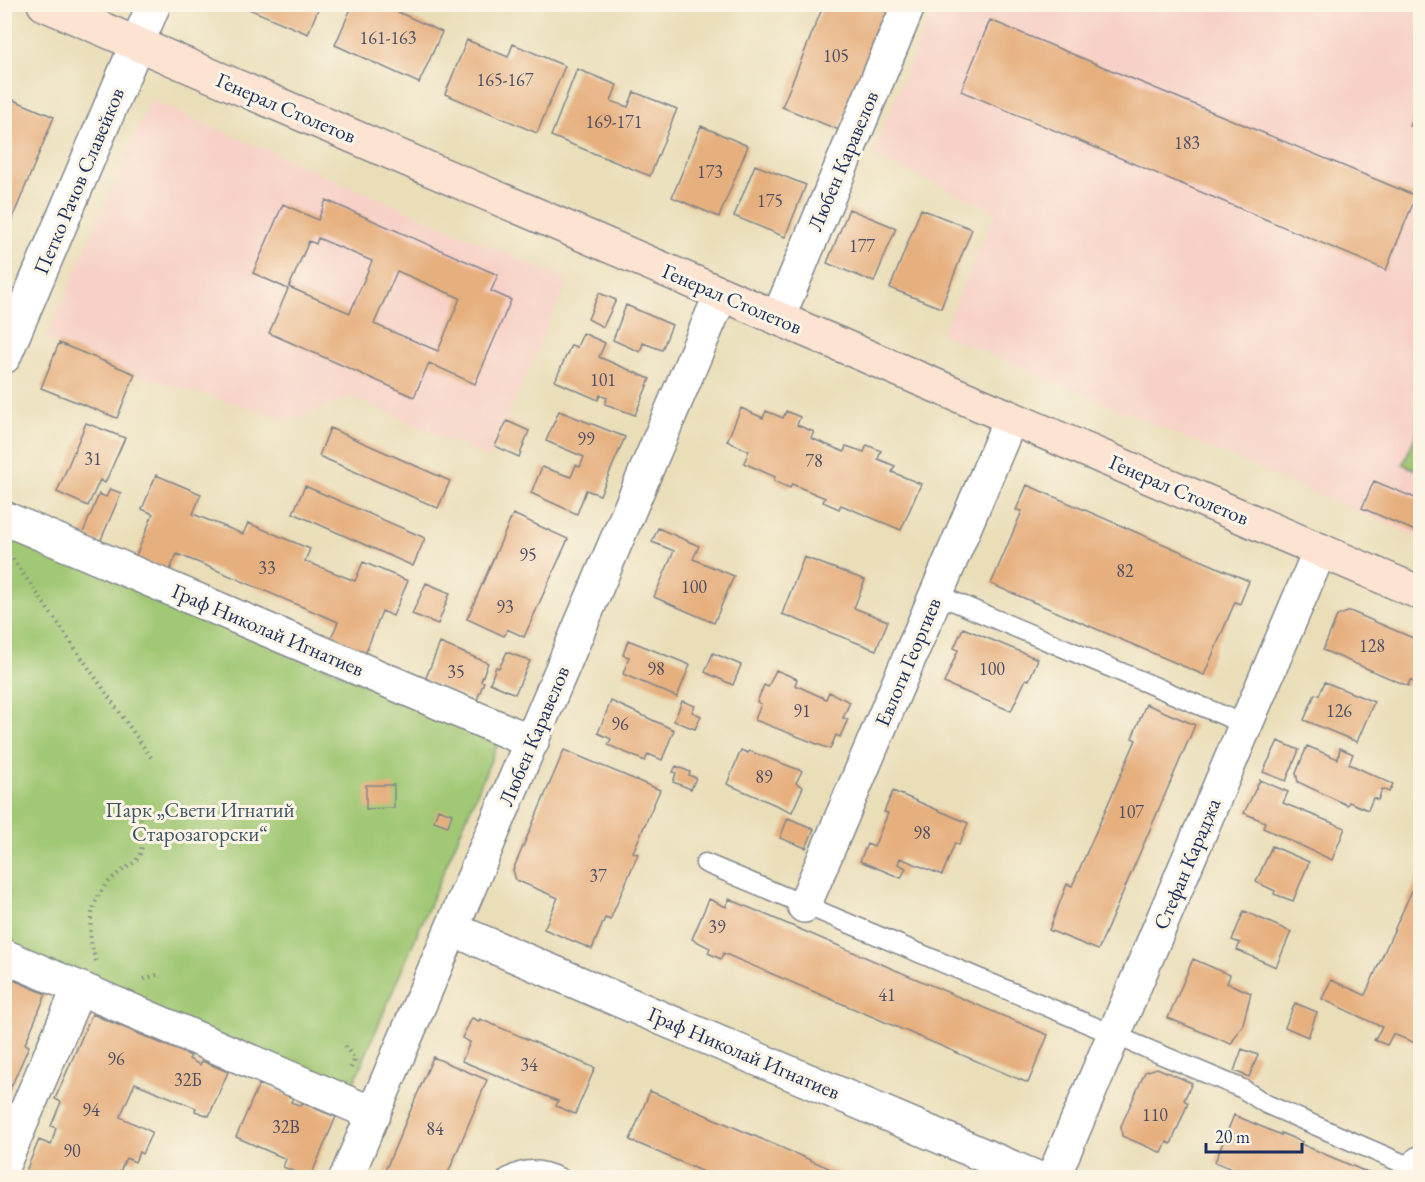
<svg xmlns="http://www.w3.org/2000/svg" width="1425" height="1182" font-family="'EB Garamond',serif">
  <rect width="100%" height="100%" fill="#fcf5e5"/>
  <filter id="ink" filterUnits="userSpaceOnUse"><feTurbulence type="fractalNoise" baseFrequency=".0167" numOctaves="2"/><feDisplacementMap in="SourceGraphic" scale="12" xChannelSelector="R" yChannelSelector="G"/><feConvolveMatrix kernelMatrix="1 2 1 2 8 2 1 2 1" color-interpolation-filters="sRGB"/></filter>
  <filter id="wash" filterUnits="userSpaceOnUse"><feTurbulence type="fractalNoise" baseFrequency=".008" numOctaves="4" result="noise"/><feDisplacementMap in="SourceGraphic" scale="24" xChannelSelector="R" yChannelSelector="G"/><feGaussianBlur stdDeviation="1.35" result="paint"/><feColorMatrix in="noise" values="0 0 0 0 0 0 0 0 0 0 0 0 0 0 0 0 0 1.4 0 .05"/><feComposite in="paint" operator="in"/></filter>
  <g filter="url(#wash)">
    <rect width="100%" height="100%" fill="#eadeb9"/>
    <!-- built -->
    <path fill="#f7d1c7" d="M935,5H1420V538L942,334L996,211L871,156Z
      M150,100L568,280L489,458L352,397L289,420L135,374L47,338Z"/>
    <!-- green -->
    <path fill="#a1c874" stroke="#5e7c69" stroke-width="1.5" d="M1420,426V472L1403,464Z
      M4,530L499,741L349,1094L5,947Z"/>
    <g id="blocks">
      <!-- building -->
      <path fill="#e6af7e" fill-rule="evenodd" d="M237,4H320L308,34Z
        M353,4H399L396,11L442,32L419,83L335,45Z
        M824,4H890L839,130L782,107Z
        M990,20L1416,196L1386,270L961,91Z
        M467,40L508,57L513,44L565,66L537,133L445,94Z
        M577,69L617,85L611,101L628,107L634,92L677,109L650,176L551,136Z
        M4,96L54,117L5,236H4Z
        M1420,102V131L1410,126Z
        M701,126L748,146L719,217L672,197Z
        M755,165L806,185L785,237L734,216Z
        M326,200L498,275L491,291L511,300L475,384L429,363L414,397L269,333L288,289L253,273L283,204L318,220ZM318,238L372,261L350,313L289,287L309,241L316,244ZM397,271L460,298L438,351L374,324Z
        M849,209L896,228L874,282L827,263Z
        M921,209L972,229L941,308L890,288Z
        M599,293L616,300L603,327L588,319Z
        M626,305L672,325L662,350L643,343L640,352L613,340Z
        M583,333L605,343L599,357L650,379L635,415L605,404L607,398L600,395L598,400L555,381L571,345L577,347Z
        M59,343L135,374L117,418L41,388Z
        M741,408L763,418L766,411L783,418L786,411L800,417L797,425L814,432L811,438L844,452L846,446L864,452L867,445L881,451L878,459L895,466L892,472L921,484L901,530L841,505L839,509L823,502L825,498L792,484L790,488L774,481L775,477L744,463L749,451L727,441Z
        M559,411L625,437L600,495L586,490L577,514L531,493L542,467L571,477L576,465L580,467L584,457L546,441Z
        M507,421L529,431L519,457L495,446Z
        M86,423L125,438L105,483L100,480L88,506L57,492Z
        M330,428L450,481L438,508L319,456Z
        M156,475L201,494L193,514L243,534L248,523L310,549L305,561L355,581L363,562L408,581L393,616L382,611L365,654L330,640L338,622L202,564L177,554L169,572L135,558L153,514L142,509Z
        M1374,481L1420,500V533L1362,508Z
        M1027,485L1249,581L1240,604L1235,602L1204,675L991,584L1022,511L1016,510Z
        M305,486L425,538L413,566L293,513Z
        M110,489L121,493L100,542L82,535L99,494L106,497Z
        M513,514L568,539L524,637L507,629L504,636L467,619Z
        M658,528L699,546L693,559L734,576L714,623L654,597L674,551L652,542Z
        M804,557L865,580L854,608L888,621L876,650L782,614Z
        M426,583L450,593L438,624L412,614Z
        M1350,611L1420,641V685L1410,680L1408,686L1323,650L1337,616Z
        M963,628L1038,659L1029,680L1026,679L1011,711L944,683L958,650L954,648Z
        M628,640L690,665L677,697L623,674L629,657L623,655Z
        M440,643L488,663L481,681L484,682L476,702L425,680Z
        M507,652L530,661L515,694L490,683L496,667L499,668Z
        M713,653L741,665L733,685L705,672Z
        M776,670L797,679L795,685L826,699L829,692L850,702L843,718L848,719L840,737L836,735L830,749L755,720L761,704L757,702L764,685L768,687Z
        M1325,682L1374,702L1357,742L1304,720L1315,694L1319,695Z
        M611,701L674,730L662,760L648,754L645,761L608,745L611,739L598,733Z
        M682,701L695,706L692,712L701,716L695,729L674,721Z
        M1146,704L1195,725L1098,950L1049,930L1067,884L1072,886L1136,740L1132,738Z
        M1278,741L1299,750L1286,781L1263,772Z
        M1307,746L1338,759L1340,748L1353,754L1349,764L1393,784L1389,792L1382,789L1378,800L1373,798L1368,810L1349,802L1347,805L1298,782L1296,773Z
        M564,750L660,790L633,852L638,854L610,920L605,918L592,949L544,929L558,898L516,880L513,870Z
        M741,750L748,753L749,751L802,771L796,783L803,787L792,812L727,784Z
        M676,766L690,772L689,775L696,778L691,789L673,782L676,773L673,772Z
        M1260,780L1288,792L1283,803L1345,828L1332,860L1263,828L1265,822L1244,813Z
        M366,785H394V808L366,809Z
        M893,791L968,823L959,845L955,843L942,875L900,858L898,864L906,868L901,878L860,861L867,844L874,847L888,813L884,812Z
        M438,809L452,814L448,826L434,821Z
        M788,818L814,829L806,848L780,838Z
        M1272,846L1309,862L1293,901L1274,894L1275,891L1256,882Z
        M1418,877L1420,878V1045L1393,1034L1387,1045L1374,1040L1382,1027L1322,999L1331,980L1365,995Z
        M709,899L726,907L729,899L1048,1035L1028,1083L723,953L721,959L708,953L710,948L692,939Z
        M1244,911L1291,932L1276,967L1237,950L1240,943L1232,940Z
        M1193,959L1230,975L1227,983L1251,993L1243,1024L1231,1044L1168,1018Z
        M4,976L46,994L25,1044L29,1046L4,1103Z
        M1295,1003L1317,1012L1308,1037L1285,1027Z
        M92,1014L191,1056L189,1059L200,1065L202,1061L228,1072L209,1116L195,1111L196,1108L135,1083L120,1117L152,1132L142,1154L139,1152L135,1162L126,1158L119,1174L127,1178H23L39,1140L51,1145L56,1128L51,1126L61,1102L55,1099Z
        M472,1018L479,1021L480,1019L595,1068L575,1114L556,1106L558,1101L462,1061L470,1042L462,1038Z
        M1242,1049L1258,1055L1249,1077L1234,1071Z
        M433,1057L487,1080L446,1178H382Z
        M1157,1068L1192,1083L1184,1100L1188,1103L1171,1144L1167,1142L1162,1153L1122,1136L1121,1126L1145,1072Z
        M259,1084L293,1098L291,1102L301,1106L302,1103L336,1117L310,1178L283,1167L286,1159L236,1137Z
        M650,1091L852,1178H717L630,1140Z
        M1234,1115L1281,1135V1133L1302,1142L1301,1144L1376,1176V1173L1386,1178H1239L1235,1176L1237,1171L1215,1162Z"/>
    </g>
  </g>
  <g filter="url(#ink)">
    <use href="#blocks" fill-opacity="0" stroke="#82868c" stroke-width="1.5"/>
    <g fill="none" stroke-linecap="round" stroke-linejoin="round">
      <!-- lane casing -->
      <g stroke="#82868c" stroke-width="21">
        <path id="lane" d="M936,594L1246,725
          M705,863L1243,1089L1266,1104L1420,1171
          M507,1178C527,1166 541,1169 561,1178"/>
      </g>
      <!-- street casing -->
      <g stroke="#82868c" stroke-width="36">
        <path id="street" d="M778,318L909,4
          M4,357L154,4
          M4,518L532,742
          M804,906L1011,418
          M452,929L1037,1178
          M4,956L374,1114
          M4,1163L79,988
          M1418,1170L1420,1163
          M346,1178L721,294
          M1053,1178L1320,550"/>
      </g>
      <!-- secondary casing -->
      <g stroke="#82868c" stroke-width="36">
        <path id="secondary" d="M44,4L1420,593"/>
      </g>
      <!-- path -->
      <path stroke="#82868c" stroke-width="4" stroke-dasharray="1.5 4.5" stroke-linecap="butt" d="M13,559L152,759
        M96,961C85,930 89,898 115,876C121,870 132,866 137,859C145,848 143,829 141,818
        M144,979L160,974
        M345,1046L356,1061
        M351,1068L355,1059"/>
      <!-- lane -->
      <use href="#lane" stroke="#fff" stroke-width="18"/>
      <!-- street -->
      <use href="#street" stroke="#fff" stroke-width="33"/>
      <!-- secondary -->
      <use href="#secondary" stroke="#fde3d1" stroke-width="33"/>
    </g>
  </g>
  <g text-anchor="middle" stroke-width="6" stroke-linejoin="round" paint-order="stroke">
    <!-- number labels -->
    <g font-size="18" fill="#4e4f66">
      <text x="388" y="44">161-163</text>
      <text x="836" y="62">105</text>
      <text x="505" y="86">165-167</text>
      <text x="614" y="128">169-171</text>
      <text x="1187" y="149">183</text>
      <text x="710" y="178">173</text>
      <text x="770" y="207">175</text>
      <text x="862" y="252">177</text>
      <text x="603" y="386">101</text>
      <text x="586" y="445">99</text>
      <text x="93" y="465">31</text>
      <text x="814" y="467">78</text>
      <text x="528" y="561">95</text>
      <text x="267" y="574">33</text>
      <text x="1125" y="577">82</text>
      <text x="694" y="593">100</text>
      <text x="505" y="613">93</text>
      <text x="1372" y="652">128</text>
      <text x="656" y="675">98</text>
      <text x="992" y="675">100</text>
      <text x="456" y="678">35</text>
      <text x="802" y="717">91</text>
      <text x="1339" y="717">126</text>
      <text x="620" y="730">96</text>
      <text x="764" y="783">89</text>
      <text x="1131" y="818">107</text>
      <text x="922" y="839">98</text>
      <text x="598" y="882">37</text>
      <text x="717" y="933">39</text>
      <text x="887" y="1001">41</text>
      <text x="116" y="1065">96</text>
      <text x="529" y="1071">34</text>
      <text x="188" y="1086">32Б</text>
      <text x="91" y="1116">94</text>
      <text x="1155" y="1121">110</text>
      <text x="286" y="1133">32В</text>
      <text x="435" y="1135">84</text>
      <text x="72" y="1157">90</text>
    </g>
    <!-- street labels -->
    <g font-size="21" fill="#1b2f5e" stroke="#fcf5e5">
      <text transform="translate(286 108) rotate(23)" y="7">Генерал Столетов</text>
      <text transform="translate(843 161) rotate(-67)" y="7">Любен Каравелов</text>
      <text transform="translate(79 181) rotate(-67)" y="7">Петко Рачов Славейков</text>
      <text transform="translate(732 299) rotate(23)" y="7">Генерал Столетов</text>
      <text transform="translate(1179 490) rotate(23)" y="7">Генерал Столетов</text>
      <text transform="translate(268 630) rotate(23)" y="7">Граф Николай Игнатиев</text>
      <text transform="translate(908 662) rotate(-67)" y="7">Евлоги Георгиев</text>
      <text transform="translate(534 736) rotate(-67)" y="7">Любен Каравелов</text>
      <text transform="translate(1187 864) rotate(-67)" y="7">Стефан Караджа</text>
      <text transform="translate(744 1053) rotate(23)" y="7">Граф Николай Игнатиев</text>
    </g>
    <!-- park labels -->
    <g font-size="21" fill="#3c5564" stroke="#fcf5e5">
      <text x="200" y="817">Парк „Свети Игнатий<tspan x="200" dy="24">Старозагорски“</tspan></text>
    </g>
  </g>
  <!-- margin -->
  <rect width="1425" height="1182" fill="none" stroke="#fcf5e5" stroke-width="24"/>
  <!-- scale -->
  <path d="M1206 1143v9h96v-9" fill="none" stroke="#1b2f5e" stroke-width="3"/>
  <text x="1215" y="1143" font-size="18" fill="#1b2f5e" stroke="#fcf5e5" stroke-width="4.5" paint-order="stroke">20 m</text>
</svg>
